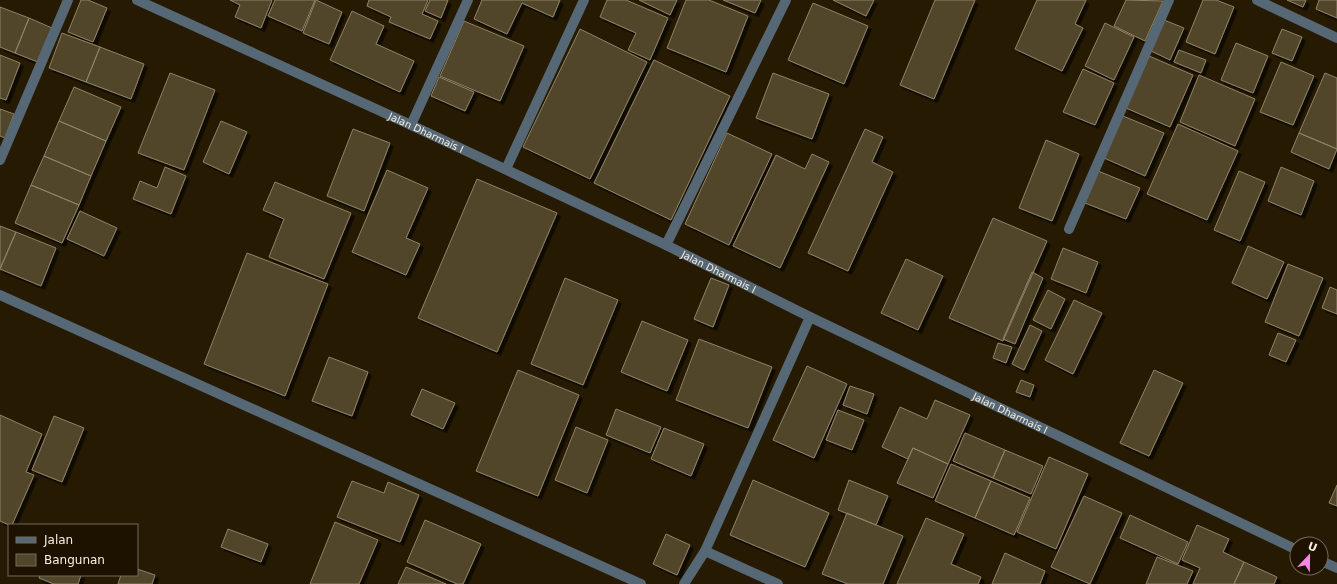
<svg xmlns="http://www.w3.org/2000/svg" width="1337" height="584" font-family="'DejaVu Sans',sans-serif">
  <defs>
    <filter id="shadow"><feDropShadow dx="3.5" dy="3.5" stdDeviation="0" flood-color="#0009"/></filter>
  </defs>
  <rect width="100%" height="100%" fill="#261b02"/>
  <!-- building -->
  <path fill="#51452a" stroke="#908366" filter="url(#shadow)" d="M81,0H88L107,8L93,42L68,32Z
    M230,0H272L261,28L235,17L240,5Z
    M275,0H315L302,31L268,16Z
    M316,0L342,12L329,44L303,33Z
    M369,0H428L422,14L438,21L430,39L389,22L391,17L367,6Z
    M430,0H448L441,18L425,11Z
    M482,0H560L553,17L522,3L507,34L474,19Z
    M607,0H626L668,18L650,60L628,50L636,33L600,17Z
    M639,0H677L670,15Z
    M686,0H709L748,16L726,72L667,48Z
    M723,0H761L755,13Z
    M833,0H874L866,16Z
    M935,0H975L934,99L900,85Z
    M1037,0H1086L1075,24L1083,28L1062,71L1015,49Z
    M1126,0L1163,1L1145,41L1114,26Z
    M1203,0H1216L1234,7L1215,54L1186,42Z
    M1287,0H1306L1303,7Z
    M1319,0H1337V18L1316,9Z
    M813,3L868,26L844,84L788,60Z
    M0,7L29,18L15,53L0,47Z
    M352,11L384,26L376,44L414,61L400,92L330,60Z
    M29,18L52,28L38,62L15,53Z
    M1164,20L1184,28L1170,60L1151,51Z
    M464,21L524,46L500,101L440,76Z
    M1105,23L1134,37L1114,80L1085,66Z
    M580,29L647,62L590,179L523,147Z
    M1282,29L1302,37L1292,61L1272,53Z
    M62,33L100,47L86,82L49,68Z
    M1236,43L1268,56L1253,93L1221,80Z
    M100,47L144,64L131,99L86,82Z
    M1179,50L1206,60L1201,73L1174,62Z
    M0,55L20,63L6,100L0,98Z
    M1149,56L1193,75L1170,127L1126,108Z
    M654,60L730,96L671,220L594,183Z
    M1281,62L1314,76L1293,125L1260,112Z
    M1083,69L1114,83L1095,125L1063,112Z
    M170,73L215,90L184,170L138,153Z
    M773,73L829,94L812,139L756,118Z
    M1325,73L1337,78V149L1299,133Z
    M1199,75L1255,99L1235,146L1180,122Z
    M439,77L474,92L465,111L431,96Z
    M74,87L121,107L106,141L59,121Z
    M0,109L14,114L5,138L0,136Z
    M1123,116L1164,133L1145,176L1104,158Z
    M59,121L106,141L91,176L44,156Z
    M221,121L247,132L229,174L203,162Z
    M1178,124L1238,151L1207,220L1147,194Z
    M353,129L390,143L364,211L327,196Z
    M865,129L883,137L872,162L893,172L848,271L808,253Z
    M727,133L772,154L729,245L685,224Z
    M1299,133L1337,149L1329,169L1291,152Z
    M1046,140L1079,154L1052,221L1019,208Z
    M812,154L829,162L780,268L733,246L776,155L805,169Z
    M44,156L91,176L79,205L31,185Z
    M165,167L186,176L171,214L133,199L140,181L157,188Z
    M1281,167L1314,181L1301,215L1268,201Z
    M387,170L428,188L406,238L420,244L406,275L352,252Z
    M1098,171L1140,188L1126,219L1085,203Z
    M1239,171L1265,182L1240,241L1214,230Z
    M477,179L557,213L497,352L418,318Z
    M275,182L351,213L324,279L269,257L284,219L263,210Z
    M31,185L79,205L62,243L15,223Z
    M80,211L117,228L104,256L67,239Z
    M993,218L1047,241L1003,341L949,318Z
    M0,226L16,232L0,269Z
    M16,232L56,248L41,286L0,269Z
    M1248,246L1284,262L1267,299L1232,283Z
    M1063,248L1098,262L1086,293L1051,279Z
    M247,253L328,284L285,396L204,364Z
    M906,259L943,276L918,330L881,313Z
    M1288,264L1323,278L1299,336L1265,322Z
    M1032,272L1043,278L1015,344L1003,339Z
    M565,278L618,300L583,385L531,364Z
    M711,278L729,285L713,327L694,319Z
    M1330,287L1337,290V314L1322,308Z
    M1048,290L1065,299L1051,329L1033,320Z
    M1074,300L1102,313L1073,374L1045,360Z
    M642,321L688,340L667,391L621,372Z
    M1030,325L1042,331L1024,370L1012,364Z
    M1278,333L1296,340L1286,362L1269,355Z
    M699,339L772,367L748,428L676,400Z
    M998,343L1012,347L1006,363L993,358Z
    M329,357L368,372L352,416L312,401Z
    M807,366L847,384L814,458L773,440Z
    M518,370L579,395L538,496L476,471Z
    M1154,370L1183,383L1149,456L1120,443Z
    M1021,380L1034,385L1030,397L1016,392Z
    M850,386L874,394L867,414L843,405Z
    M422,389L455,403L443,429L411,415Z
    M935,400L970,415L948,464L913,448L908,459L882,447L900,407L927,419Z
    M616,409L661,427L650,453L606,435Z
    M838,410L864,420L852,450L826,440Z
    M0,415L42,434L26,472L34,475L12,525H9L0,521Z
    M54,416L84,428L62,482L32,470Z
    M576,427L608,440L587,493L555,480Z
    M664,428L704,444L691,476L651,459Z
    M965,433L1005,450L993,478L953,461Z
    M913,448L948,464L933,498L897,483Z
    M1005,450L1043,466L1031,494L993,478Z
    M1049,457L1088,474L1056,549L1017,532Z
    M951,464L991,481L975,518L935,501Z
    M753,480L829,513L805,567L730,535Z
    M849,480L888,496L876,525L838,510Z
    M352,481L384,493L388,482L419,495L400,542L337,517Z
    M991,481L1030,498L1014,535L975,518Z
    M1337,485V506L1329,503Z
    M1084,496L1122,513L1090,584L1051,567Z
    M847,513L903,536L883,584H848L822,574Z
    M1130,515L1188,542L1178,564L1120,538Z
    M926,518L964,534L951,564L981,577L978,584H897Z
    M425,520L481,544L463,584H457L407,562Z
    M335,522L378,540L359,584H310Z
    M1197,525L1229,539L1223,552L1244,562L1234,584H1193L1200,568L1182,560Z
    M228,529L268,544L261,562L221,547Z
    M666,534L690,545L677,575L653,564Z
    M1005,553L1045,571L1040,584H992Z
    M1157,557L1193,571L1187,584H1146Z
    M1244,562L1277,577L1274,584H1234Z
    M406,567L446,584H398Z
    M137,569L155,575L152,584H118L121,575H137Z
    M40,575H81L78,584H54L39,578Z"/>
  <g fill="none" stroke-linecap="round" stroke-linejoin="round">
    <!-- minor -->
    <g stroke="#566875" stroke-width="10">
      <path id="s1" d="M137,0L411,125L666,245L810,317L1297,550"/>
      <path d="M1257,0L1337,38"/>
      <path d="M411,125L468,0"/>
      <path d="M0,160L68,0"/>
      <path d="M506,169L584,0"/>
      <path d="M1069,229L1169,0"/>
      <path d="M666,245L786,0"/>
      <path d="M0,295L641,584"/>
      <path d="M705,551L778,584"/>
      <path d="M1321,561L1337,568"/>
      <path d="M684,584L705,551L810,317"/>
    </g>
  </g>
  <g text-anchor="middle" stroke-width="3.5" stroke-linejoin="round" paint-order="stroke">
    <!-- street labels -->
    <g font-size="10" fill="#f7f0e0" stroke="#1d1200">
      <text dy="4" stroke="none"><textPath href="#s1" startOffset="318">Jalan Dharmais I</textPath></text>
      <text dy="4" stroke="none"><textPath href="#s1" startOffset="642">Jalan Dharmais I</textPath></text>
      <text dy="4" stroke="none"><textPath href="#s1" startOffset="966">Jalan Dharmais I</textPath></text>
    </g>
  </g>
  <!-- legend -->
  <rect x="8" y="524" width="130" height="52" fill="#1d1200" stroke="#746b5a"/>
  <rect x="16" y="537" width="20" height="6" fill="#566875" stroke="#746b5a"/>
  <text x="44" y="544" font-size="12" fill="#f7f0e0">Jalan</text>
  <rect x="16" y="554" width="20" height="12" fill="#51452a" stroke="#746b5a"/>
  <text x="44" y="564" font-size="12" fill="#f7f0e0">Bangunan</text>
  <!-- north arrow -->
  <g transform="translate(1309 556) rotate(22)"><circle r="19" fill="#1d1200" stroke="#746b5a"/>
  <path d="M0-3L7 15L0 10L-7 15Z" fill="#fc86e3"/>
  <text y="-6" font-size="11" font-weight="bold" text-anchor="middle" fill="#f7f0e0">U</text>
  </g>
</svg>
